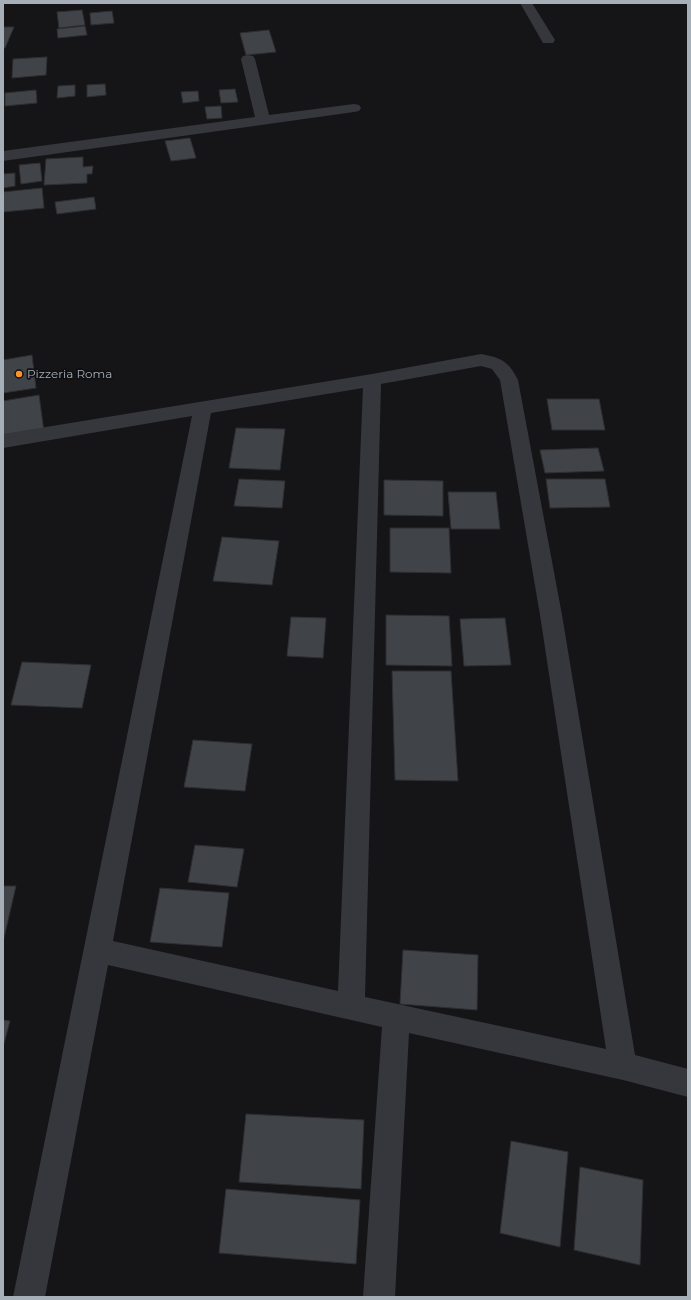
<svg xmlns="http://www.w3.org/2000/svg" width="691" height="1300" font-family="Montserrat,sans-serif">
  <rect width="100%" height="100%" fill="#151517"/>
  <!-- building -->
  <path fill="#404347" stroke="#2e2f33" d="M82,10L85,25L59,28L57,12Z
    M112,11L114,23L91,25L90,13Z
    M85,26L87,35L58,38L57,29Z
    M3,27H14L5,48H3Z
    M269,30L276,52L246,55L240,33Z
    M47,57L46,75L12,78L13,59Z
    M105,84L106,95L87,97V85Z
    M75,85V96L57,98L58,86Z
    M235,89L238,102L221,103L219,90Z
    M36,90L37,103L5,106V93Z
    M198,91L199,101L183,103L181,92Z
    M221,106L222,118L207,119L205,107Z
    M190,138L196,158L171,161L165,141Z
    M83,157V167L93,166L92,174H87V183L44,185L46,159Z
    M40,163L42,181L21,184L19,165Z
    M15,173V186L3,188V174Z
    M42,188L44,208L3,212V192Z
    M94,197L96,209L57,214L55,202Z
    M32,355L36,388L3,393V360Z
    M39,395L44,432L3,439V401Z
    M547,399H599L605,430H552Z
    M236,428L285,429L280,470L229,468Z
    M598,448L604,471L545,473L540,450Z
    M239,479L285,481L282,508L234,506Z
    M546,479H605L610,507L550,508Z
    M384,480L443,481V516L384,515Z
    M448,492H496L500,529H451Z
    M390,528H449L451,573L390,572Z
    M222,537L279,541L272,585L213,581Z
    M386,615L449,616L452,666L386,665Z
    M291,617L326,618L323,658L287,656Z
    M505,618L511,665L464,666L460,619Z
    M22,662L91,665L82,708L11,705Z
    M392,671H451L458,781L395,780Z
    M193,740L252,744L245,791L184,787Z
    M195,845L244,849L237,887L188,882Z
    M3,886H16L3,942Z
    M160,888L229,893L222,947L150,942Z
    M403,950L478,955L477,1010L400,1004Z
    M3,1020L10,1021L3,1047Z
    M246,1114L364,1120L361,1189L239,1182Z
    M511,1141L568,1152L560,1247L500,1233Z
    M580,1167L643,1180L640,1265L574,1250Z
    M226,1189L360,1200L356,1264L219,1253Z"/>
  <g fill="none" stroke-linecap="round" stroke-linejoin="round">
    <!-- minor -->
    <path fill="#35373c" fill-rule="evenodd" d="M520,3H532L555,40L553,43H543Z
      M248,55L253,56L255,59L269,115L354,104L359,105L361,108L359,111L354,112L3,161V151L255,117L241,59L243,56Z
      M481,354C502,358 508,361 518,380L562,615L635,1055L688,1069V1097L623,1080L409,1033L395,1297H363L382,1027L108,965L45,1297H13L192,416L3,448V434L372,374ZM481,366L492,369L500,380L540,615L606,1049L365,997L381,384ZM363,388L338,991L113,941L211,413Z"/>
  </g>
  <!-- markers -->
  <circle fill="#fc9327" stroke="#101012" stroke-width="1.5" cx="19" cy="374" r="4"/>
  <g text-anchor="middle" stroke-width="3.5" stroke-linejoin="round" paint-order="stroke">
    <!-- poi labels -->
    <g font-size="12" fill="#a6aeb8" stroke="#101012" text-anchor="start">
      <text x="27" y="378">Pizzeria Roma</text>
    </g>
  </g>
  <!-- border -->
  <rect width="691" height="1300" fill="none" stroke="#a6aeb8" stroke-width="8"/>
</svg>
